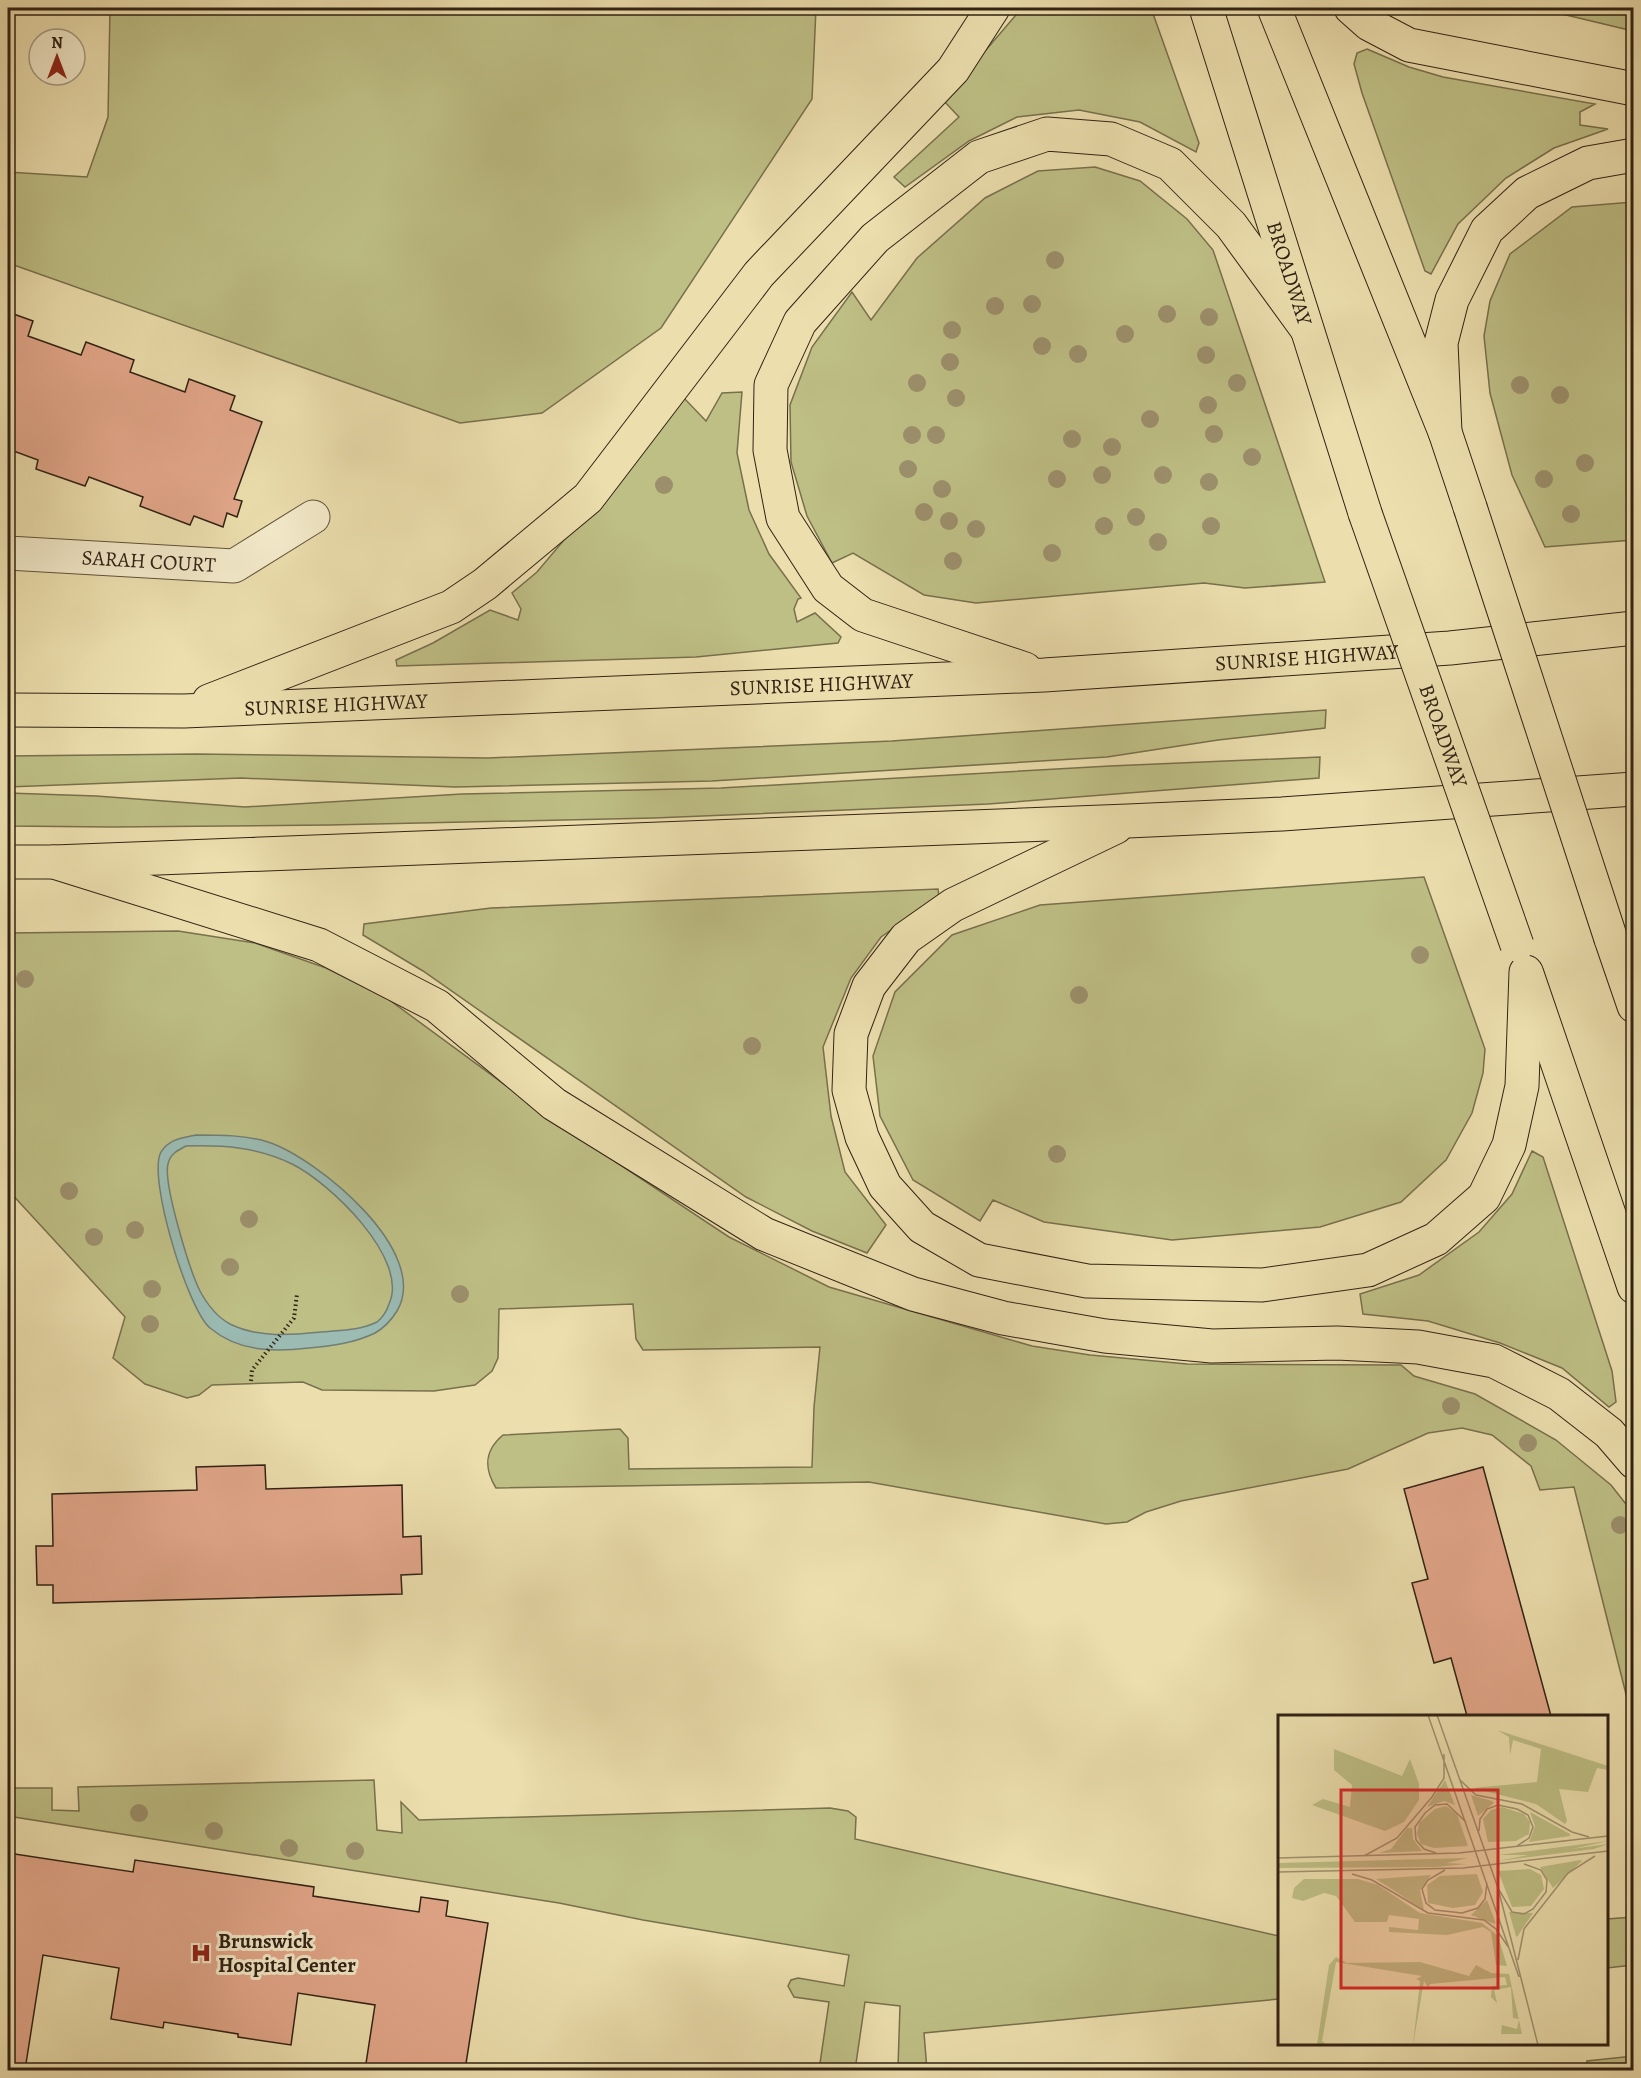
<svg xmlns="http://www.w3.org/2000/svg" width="1641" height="2078" font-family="Alegreya,serif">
  <rect width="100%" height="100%" fill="#ecdead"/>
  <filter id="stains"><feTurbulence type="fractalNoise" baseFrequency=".00333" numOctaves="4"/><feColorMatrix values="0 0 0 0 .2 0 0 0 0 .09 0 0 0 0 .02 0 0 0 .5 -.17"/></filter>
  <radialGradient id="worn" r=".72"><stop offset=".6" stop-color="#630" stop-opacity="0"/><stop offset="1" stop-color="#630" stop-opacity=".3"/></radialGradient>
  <!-- green -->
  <path fill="#bebf85" stroke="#78704d" stroke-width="1.5" d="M110,8H816L812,99L661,328L542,413L460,423L8,263V172L87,177L108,117Z
    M1022,8H1151L1199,143L1196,152L1140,122L1079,110L1017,117L969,141L905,187L894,177L959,117L943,100Z
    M1537,8H1633V31Z
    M1367,49L1409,67L1443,77L1595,104L1580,112V125L1608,129L1554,148L1506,178L1458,224L1431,274L1425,271L1362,93L1354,64L1357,53Z
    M1095,167L1140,181L1187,219L1213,250L1325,582L1245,588L1204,583L976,603L924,595L853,553L832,563L807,516L791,462L790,405L812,347L852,292L871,320L917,258L985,198L1038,171Z
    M1633,202V540L1545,547L1512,475L1490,393L1484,336L1490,301L1510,254L1572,207Z
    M742,392L737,453L749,510L769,554L801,598L798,599L794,609L797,622L815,613L841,637L838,643L696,657L397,666L396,660L433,643L490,610L518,620L521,609L512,593L537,572L684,398L706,421L722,393Z
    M1326,710L1325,728L1218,740L1107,757L712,781L455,787L241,778L8,787V756L196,754L488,758L892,741Z
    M1320,757L1319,778L988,804L654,818L329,825L112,827L8,826V793L96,796L245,807L462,794L721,788L1110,766Z
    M1424,877L1485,1049L1483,1073L1472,1113L1446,1160L1401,1202L1320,1227L1172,1240L1044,1222L993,1200L980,1221L913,1180L880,1116L873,1056L895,992L952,935L1040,905Z
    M938,889L939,897L881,937L851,978L823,1047L831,1116L845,1172L886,1225L867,1253L812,1231L746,1197L423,971L363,935L364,924L491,908Z
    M178,931L255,943L326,968L388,999L557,1123L729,1237L829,1287L1032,1346L1090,1355L1187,1364L1401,1365L1414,1376L1475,1394L1556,1440L1611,1485L1633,1513V1722L1574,1487L1540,1490L1531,1466L1492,1435L1462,1428L1428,1433L1348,1469L1181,1501L1146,1512L1127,1522L1106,1524L869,1482L496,1488C483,1467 485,1450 503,1435L620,1429L628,1438L629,1469L812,1467L814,1407L820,1347L643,1350L636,1339L633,1304L499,1309L498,1358L492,1371L475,1385L434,1391L322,1390L303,1382L212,1385L199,1395L187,1398L145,1384L113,1358L125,1317L8,1190V933Z
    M1532,1151L1543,1157L1612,1371L1616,1402L1609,1407L1562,1368L1500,1343L1428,1321L1363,1314L1360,1294L1419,1275L1479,1232L1512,1194Z
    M374,1780L377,1830L402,1833L401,1802L419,1820L830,1808L848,1811L856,1817L855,1839L1279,1936V1999L924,2033L927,2070H899L898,2067L900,2006L865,2002L855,2070H819L829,2002L794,1997L788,1986L791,1980L798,1978L844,1986L849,1955L643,1920L559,1903L8,1816V1788H52V1810L79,1811L78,1787Z
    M1633,1917V1965L1607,1968V1919Z
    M1633,2056V2070H1585L1587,2061Z"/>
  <!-- water -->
  <path fill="#9bbbb3" stroke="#717e74" stroke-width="1.5" fill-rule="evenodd" d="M196,1135C220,1135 246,1135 268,1142C317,1158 432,1252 397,1311C392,1319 384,1328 375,1333C355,1343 331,1346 309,1348C273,1352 239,1352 210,1328C188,1310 147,1177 161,1152C169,1139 182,1138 196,1135ZM186,1146C225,1145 256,1147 292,1164C329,1182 410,1259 389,1304C387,1310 382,1318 377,1322C363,1329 348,1330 333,1331C299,1334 262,1340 230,1324C217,1317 207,1304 200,1291C190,1271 163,1184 168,1164C170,1154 178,1150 186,1146Z"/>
  <!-- building -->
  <path fill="#e2a78a" stroke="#312215" stroke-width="1.5" d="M8,312L33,321L28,336L81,355L86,342L134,360L130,372L185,392L189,379L235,396L230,410L262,422L234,499L242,501L237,517L227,513L223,527L194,516L190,525L140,506L143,497L89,477L85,486L36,469L38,460L8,449Z
    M265,1465L266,1489L402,1485L403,1537L421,1536L422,1574L401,1575L402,1594L53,1603V1585H37L36,1546H53L52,1494L197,1490L196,1467Z
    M1483,1467L1551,1716H1467L1451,1658L1434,1663L1412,1583L1428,1579L1404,1489Z
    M8,1853L133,1872L135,1860L314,1887L313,1896L419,1912L421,1897L448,1901L446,1916L488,1923L465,2070H365L375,2005L298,1993L291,2045L238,2037V2034L164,2022L163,2028L111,2019L119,1968L43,1955L25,2070H8Z"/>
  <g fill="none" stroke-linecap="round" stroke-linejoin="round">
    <!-- minor casing -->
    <g stroke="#60513b" stroke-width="35">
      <g id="minor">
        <path id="s1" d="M8,553L234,566L313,517"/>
      </g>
    </g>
    <!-- primary casing -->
    <g stroke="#312215" stroke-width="35">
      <g id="primary">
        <path id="s2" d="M1206,8L1365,513"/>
        <path d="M1274,8L1445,432L1470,507"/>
        <path d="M1611,939L1634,1006"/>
        <path d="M1527,974L1634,1287"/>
      </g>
    </g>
    <!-- trunk casing -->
    <g stroke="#312215" stroke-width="35">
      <g id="trunk">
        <path d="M1351,8L1369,24L1409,45L1634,89"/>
        <path d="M1445,432L1441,343L1452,300L1487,230L1527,193L1588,163L1634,155"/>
        <path d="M1025,669L863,615L828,588L783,518L770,450L771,385L800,322L875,238L979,157L1047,134L1111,139L1170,164L1231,225L1306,328"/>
        <path d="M209,701L451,607L485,584L588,498L759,274L953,70L993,8"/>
        <path id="s3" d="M8,710L184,711L1044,675L1450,648L1634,628"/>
        <path d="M1116,827L953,905L906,938L869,986L851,1034L849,1090L862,1137L885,1186L922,1227L979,1260L1087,1281L1262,1285L1368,1270L1436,1239L1484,1197L1509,1145L1522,1086L1526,972"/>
        <path d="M8,862H54L1128,821L1282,814L1634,789"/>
        <path d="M54,862L319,945L437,1006L554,1104L764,1234L913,1294L1003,1318L1105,1336L1212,1346L1337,1343L1418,1347L1494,1361L1559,1394L1609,1433L1634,1462"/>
      </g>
    </g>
    <!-- path -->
    <path stroke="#312215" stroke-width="4" stroke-dasharray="1.5 3" stroke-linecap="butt" d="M251,1381L252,1370L294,1318L297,1294"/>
    <!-- minor -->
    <use href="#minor" stroke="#f3eaca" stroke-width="33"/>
    <!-- primary -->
    <use href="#primary" stroke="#ecdead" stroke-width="33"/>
    <!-- trunk -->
    <use href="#trunk" stroke="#ecdead" stroke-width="33"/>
    <!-- primary-bridge casing -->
    <g stroke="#312215" stroke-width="35" stroke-linecap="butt">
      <g id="primary-bridge">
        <path d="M1470,507L1611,939"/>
        <path id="s4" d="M1365,513L1517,945"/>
      </g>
    </g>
    <!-- primary-bridge -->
    <use href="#primary-bridge" stroke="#ecdead" stroke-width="33"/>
  </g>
  <!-- trees -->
  <g fill="#9c906c">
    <circle cx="1055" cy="260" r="9"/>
    <circle cx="1032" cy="304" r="9"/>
    <circle cx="995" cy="306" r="9"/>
    <circle cx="1167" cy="314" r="9"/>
    <circle cx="1209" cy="317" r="9"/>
    <circle cx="952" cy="330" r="9"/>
    <circle cx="1125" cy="334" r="9"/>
    <circle cx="1042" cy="346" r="9"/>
    <circle cx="1078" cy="354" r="9"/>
    <circle cx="1206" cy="355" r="9"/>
    <circle cx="950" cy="362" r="9"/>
    <circle cx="917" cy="383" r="9"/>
    <circle cx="1237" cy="383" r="9"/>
    <circle cx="1520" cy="385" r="9"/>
    <circle cx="1560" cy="395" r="9"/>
    <circle cx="956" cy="398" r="9"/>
    <circle cx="1208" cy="405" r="9"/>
    <circle cx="1150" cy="419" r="9"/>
    <circle cx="1214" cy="434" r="9"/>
    <circle cx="912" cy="435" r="9"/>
    <circle cx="936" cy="435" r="9"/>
    <circle cx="1072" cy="439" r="9"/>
    <circle cx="1112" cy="447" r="9"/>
    <circle cx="1252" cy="457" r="9"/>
    <circle cx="1585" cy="463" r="9"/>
    <circle cx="908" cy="469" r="9"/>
    <circle cx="1102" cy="475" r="9"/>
    <circle cx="1163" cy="475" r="9"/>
    <circle cx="1057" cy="479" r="9"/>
    <circle cx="1544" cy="479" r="9"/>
    <circle cx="1209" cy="482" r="9"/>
    <circle cx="664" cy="485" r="9"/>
    <circle cx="942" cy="489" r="9"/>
    <circle cx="924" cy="512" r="9"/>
    <circle cx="1571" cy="514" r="9"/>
    <circle cx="1136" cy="517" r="9"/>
    <circle cx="949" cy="521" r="9"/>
    <circle cx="1104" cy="526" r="9"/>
    <circle cx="1211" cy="526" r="9"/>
    <circle cx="976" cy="529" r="9"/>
    <circle cx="1158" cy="542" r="9"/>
    <circle cx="1052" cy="553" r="9"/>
    <circle cx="953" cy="561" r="9"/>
    <circle cx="1420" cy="955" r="9"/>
    <circle cx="25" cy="979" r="9"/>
    <circle cx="1079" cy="995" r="9"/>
    <circle cx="752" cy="1046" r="9"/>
    <circle cx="1057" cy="1154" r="9"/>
    <circle cx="69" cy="1191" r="9"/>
    <circle cx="249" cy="1219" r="9"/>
    <circle cx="135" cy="1230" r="9"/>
    <circle cx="94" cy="1237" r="9"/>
    <circle cx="230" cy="1267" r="9"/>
    <circle cx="152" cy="1289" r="9"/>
    <circle cx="460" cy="1294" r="9"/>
    <circle cx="150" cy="1324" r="9"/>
    <circle cx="1451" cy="1406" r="9"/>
    <circle cx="1528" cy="1443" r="9"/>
    <circle cx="1620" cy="1525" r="9"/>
    <circle cx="139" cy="1813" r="9"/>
    <circle cx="214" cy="1831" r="9"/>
    <circle cx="289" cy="1848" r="9"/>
    <circle cx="355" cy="1851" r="9"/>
  </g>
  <!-- icons -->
  <defs>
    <g id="hospital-bare" transform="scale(1.62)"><path d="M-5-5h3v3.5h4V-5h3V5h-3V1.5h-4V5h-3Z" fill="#8f2418" stroke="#f3eaca" stroke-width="2.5" paint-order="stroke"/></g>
  </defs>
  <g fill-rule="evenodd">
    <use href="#hospital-bare" x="201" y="1953"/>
  </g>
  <g text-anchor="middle" stroke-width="6" stroke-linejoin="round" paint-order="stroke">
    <!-- street labels -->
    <g font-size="21" fill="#312215" stroke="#f3eaca">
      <text dy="7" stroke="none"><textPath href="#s2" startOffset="278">BROADWAY</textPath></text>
      <text dy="7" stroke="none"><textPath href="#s1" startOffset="141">SARAH COURT</textPath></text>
      <text dy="7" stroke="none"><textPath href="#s3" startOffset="1300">SUNRISE HIGHWAY</textPath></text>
      <text dy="7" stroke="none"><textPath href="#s3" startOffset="814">SUNRISE HIGHWAY</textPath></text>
      <text dy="7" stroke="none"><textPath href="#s3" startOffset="328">SUNRISE HIGHWAY</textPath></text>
      <text dy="7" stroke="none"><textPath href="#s4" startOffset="236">BROADWAY</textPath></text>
    </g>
    <!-- poi labels -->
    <g font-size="21" font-weight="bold" fill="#312215" stroke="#f3eaca" text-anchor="start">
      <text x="218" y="1948">Brunswick<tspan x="218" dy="24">Hospital Center</tspan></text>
    </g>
  </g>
  <!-- overview -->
  <g transform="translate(1278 1715)">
    <rect width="330" height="330" fill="#ecdead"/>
    <path d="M219,15L330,51V55L319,53L310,77L281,74L289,106L287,109L258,89L195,73L259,67L263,34L235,25L232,40L231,22ZM56,34L124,61L132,44L141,69V85L126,107L107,116L34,90L45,84L72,92L74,70L56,55ZM167,65L177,90L166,86L149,92ZM193,80L214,86L216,88L200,101ZM168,91L179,99L190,131L156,133L143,129L139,119L141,108L157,94ZM224,92L246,99L252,107L251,119L238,126L210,127L205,104L213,95ZM252,97L292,119V121L251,127L257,111ZM129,113H134L135,124L144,136L101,138L113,134ZM330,126L294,134L330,129L316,134L220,146L250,140H220ZM190,143L168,148L189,149L157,152L0,153V148ZM304,146L275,173L262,152L303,145ZM252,154L263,160L266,174L253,191L234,192L220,156ZM199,159L205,177L197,190L175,193L150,188L149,170L162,161ZM153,160L142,175L146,195L98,164ZM26,164H80L100,170L142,198L204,208L220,221L229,251L218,250L213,217L205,212L169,220L111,217V212L140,215L141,204L111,200L109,207H77L58,181L46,178L25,186L14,183L16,173ZM209,185L217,206V209L193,200ZM231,197L255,198L239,222L238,221ZM58,242L69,248L142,247L191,261L198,250L213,258L231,259L244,319H223L224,310L239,314L241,304L235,303L233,272L216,275L219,288L213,282L214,271L229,270L227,262L152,269L150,273L146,266L135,330L142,266L138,264L144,261L58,247L44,326L49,330H39L51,250Z" fill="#bebf85"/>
    <path fill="none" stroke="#a19370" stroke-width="1.5" d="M150,0L241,262M159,0L220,173L260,330M181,64L198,80L244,89L294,117L311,122M201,116L202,104L209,94L220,90L239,94L250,100L255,112L251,123L239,131M158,138L146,134L138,125L137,112L147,98L157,90L169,89L188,107M86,141L119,123L154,82L166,63V39M0,143L181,138L330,121M167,155L150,165L144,174L148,188L157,195L184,198L200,193L207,184L209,168M0,157L185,153L330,136M74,159L94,165L150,198L206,205L218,214L231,233M220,173L234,197L246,199L255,194L268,177L269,165L263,155L246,149M240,245L246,214L290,158L317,141"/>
    <path fill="#d62828" fill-opacity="0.15" stroke="#d62828" stroke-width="3" d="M63,75H220V273H63Z"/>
    <rect width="330" height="330" fill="none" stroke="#312215" stroke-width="3"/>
  </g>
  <!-- margin -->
  <rect width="1641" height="2078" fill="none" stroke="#ecdead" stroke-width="30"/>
  <rect x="9" y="9" width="1623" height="2060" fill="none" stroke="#312215" stroke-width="3"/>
  <rect x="15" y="15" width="1611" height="2048" fill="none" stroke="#312215" stroke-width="1.5"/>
  <!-- north arrow -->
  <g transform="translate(57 57)"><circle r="28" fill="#f3eaca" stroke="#a59a82" stroke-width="1.5"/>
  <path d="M0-4.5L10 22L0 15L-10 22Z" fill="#8f2418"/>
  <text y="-9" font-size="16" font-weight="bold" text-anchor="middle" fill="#312215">N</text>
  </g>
  <rect width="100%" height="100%" filter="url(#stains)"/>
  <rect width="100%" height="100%" fill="url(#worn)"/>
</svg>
